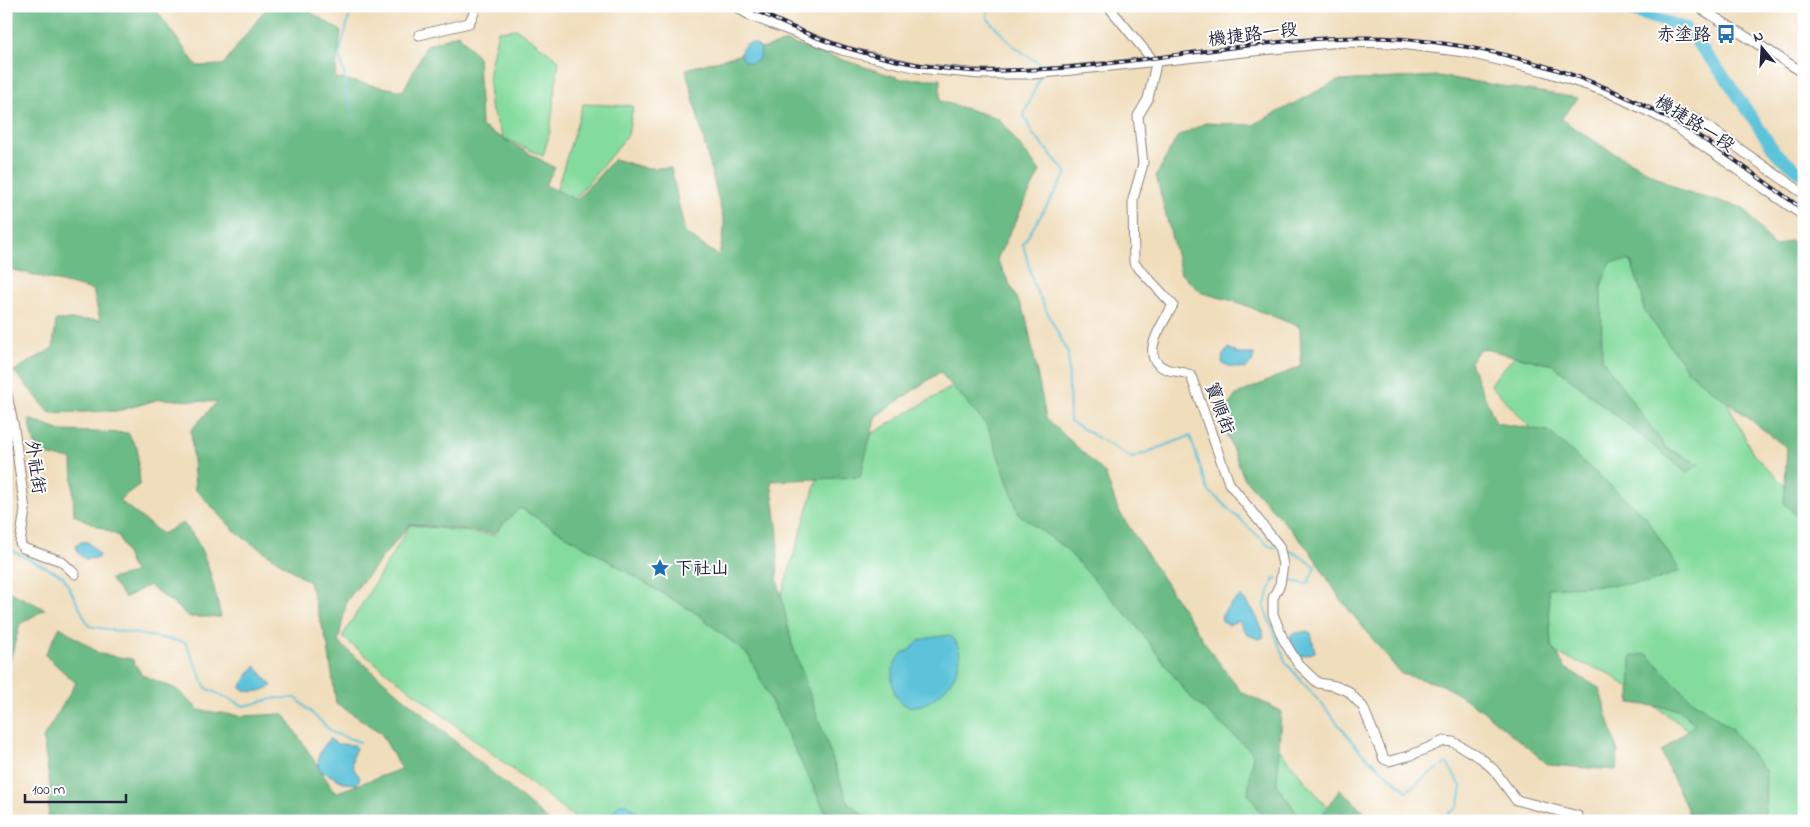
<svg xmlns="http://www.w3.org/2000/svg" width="1810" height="827" font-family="'Indie Flower','LXGW WenKai TC',sans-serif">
  <rect width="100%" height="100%" fill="#fff"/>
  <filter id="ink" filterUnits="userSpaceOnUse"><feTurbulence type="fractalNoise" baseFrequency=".02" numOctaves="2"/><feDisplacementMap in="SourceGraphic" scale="10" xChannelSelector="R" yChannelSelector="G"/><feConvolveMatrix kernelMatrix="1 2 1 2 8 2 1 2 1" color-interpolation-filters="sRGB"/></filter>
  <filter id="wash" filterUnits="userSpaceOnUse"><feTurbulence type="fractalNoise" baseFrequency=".0096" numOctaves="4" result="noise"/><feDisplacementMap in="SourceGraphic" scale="20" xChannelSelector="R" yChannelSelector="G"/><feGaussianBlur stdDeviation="1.12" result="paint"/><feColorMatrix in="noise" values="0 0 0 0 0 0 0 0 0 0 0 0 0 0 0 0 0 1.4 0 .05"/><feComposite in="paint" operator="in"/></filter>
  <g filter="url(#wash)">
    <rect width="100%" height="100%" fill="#f0ddbc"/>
    <!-- green -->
    <path fill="#84db9e" stroke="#537e6c" d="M517,29L559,60L550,131L543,156L503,138L490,106L489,71L498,31Z
      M583,104L633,106L628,135L575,199L555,195Z
      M1614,244L1663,272L1753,454L1804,505V821H1739L1744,769L1608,673L1538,647L1534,585L1667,576L1490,384Z
      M972,375L1338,821H858L845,810L772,626L822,463Z
      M526,491L765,639L845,821H579L342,637L410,525L495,535Z"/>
    <!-- forest -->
    <path fill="#6bbb85" stroke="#466e60" d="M6,6H153L197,66L223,65L268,6H301L341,31L335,78L403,91L427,45L458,34L478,57L481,126L555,168L545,185L577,200L614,159L645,168H671L685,233L719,256L724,231V222L686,69L787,42L902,79H940V101L998,118L1040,171L997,259L1026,317L1046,418L1105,473L1118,510L1209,649L1241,692L1281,711L1277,785L1303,821H1266L1248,793L1253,753L1189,696L1134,623L1066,549L1019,514L988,427L940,372L876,416L860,477L771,481L778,533L777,578L792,644L848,803L871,821H832L828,817L749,656L699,615L520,508L494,533L410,524L347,600L338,642L549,821H220L186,816L183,821H48L50,786L43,738L76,683L45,655L60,627L100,654L132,659L142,675L176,689L199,710L241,716L284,714L335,793L401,769L381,733L336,703L328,646L309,582L238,534L195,489L191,430L217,402L160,399L118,411L50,413L14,371L53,348L56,320H100L93,290L6,268Z
      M1438,76L1578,98L1561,119L1602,146L1684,192L1744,208L1774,247L1791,240L1804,252V524L1784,503L1787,448L1689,372L1644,310L1642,295L1631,261L1610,262L1601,286L1602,359L1666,448L1699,464L1687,473L1553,365L1480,348L1470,363L1496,423L1548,431L1645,516L1680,571L1648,583L1548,588L1551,644L1565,668L1599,688L1618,752L1616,770L1549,765L1482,710L1443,685L1401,674L1341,600L1310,551L1244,478L1220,417L1236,395L1301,366L1300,327L1237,302L1202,293L1181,274L1156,176L1177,137L1205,123L1253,125L1337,81Z
      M29,419L61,431L128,433L137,448L140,484L119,500L162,534L183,523C207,547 213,585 221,617H190L149,585L125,598L110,579L134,573L119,536L74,515L72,459L37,454Z
      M6,590L45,609L20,624L6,675Z
      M1647,654L1688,697L1731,728L1766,772L1765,819L1767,821H1689L1687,809L1661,752L1695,724L1678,709L1630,703L1631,656Z
      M1340,789L1374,821H1318Z"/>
    <!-- water -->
    <path fill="#5dc3da" stroke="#40728a" d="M741 53a10 10 0 1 1 20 0a10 10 0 1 1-20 0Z
      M1229,348L1238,354H1254L1252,363L1245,369L1231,367L1222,363L1223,355Z
      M81,542H88L99,554L98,558L85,559L78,553L76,546Z
      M1240,596C1254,608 1259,619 1264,637L1259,639L1248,635L1238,621L1228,625L1223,622L1221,617L1226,609Z
      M1307,631L1311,633L1315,652L1299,657L1295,654L1290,637L1292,634Z
      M949,635C983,661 927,721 902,703C889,693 889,666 901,655C904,652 908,651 911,649C914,647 916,643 919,641C928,637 940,637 949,635Z
      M255,666L272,686C262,691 252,695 241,688L242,684Z
      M330,739L337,744L355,745L356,748C350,759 351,768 360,777L357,784L345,783L320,770C315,757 321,749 330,739Z
      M619,804H627L648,821H616L613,812Z"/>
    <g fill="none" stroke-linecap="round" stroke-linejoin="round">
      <!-- stream -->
      <path stroke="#5dc3da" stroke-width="2" d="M352,6L339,55L345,78V89L354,117
        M988,6L987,18L1011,44L1044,67L1043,70
        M1040,77L1024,115L1032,133L1067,173L1023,244L1034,286L1068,353L1070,421L1132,458L1190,436L1208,490L1269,546L1276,548
        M6,541L11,550L63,576L89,626L185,642L206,688L244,706L277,698H296L333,733L360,742
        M1283,550L1293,552L1315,566L1308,584L1284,580
        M1277,579L1274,578L1264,607L1286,663L1318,700
        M1321,703L1361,752L1407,791L1432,772L1447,763L1462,788L1458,807L1438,821"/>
      <!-- river -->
      <path stroke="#5dc3da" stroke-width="12" d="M1616,6L1685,28L1724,76L1776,153L1804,175"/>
    </g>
  </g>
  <g filter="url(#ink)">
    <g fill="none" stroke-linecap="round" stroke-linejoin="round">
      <!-- minor casing -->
      <g stroke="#89807c" stroke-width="11">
        <path id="minor" d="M735,6L751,16L842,50L918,68L980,74H1034L1340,42L1392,43L1465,52L1544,71L1608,92L1666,120L1804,216
          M1108,6L1156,64L1148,99L1138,116L1143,164L1133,199L1134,263L1173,305C1163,324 1135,359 1169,370C1178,372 1184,371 1191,376L1229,483L1279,546L1283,565L1280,584L1273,598V614L1283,639L1298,664L1318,683L1335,686L1348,691L1363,707L1384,759L1389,761L1409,756L1444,741L1453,742L1481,758L1494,770L1516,800L1578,816L1579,821
          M1697,6L1804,73
          M419,35L469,23L474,13L473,6
          M1694,117L1804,194
          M6,391L14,428L25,510L20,543L23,548L61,561L75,574"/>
      </g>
      <!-- minor -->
      <use href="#minor" stroke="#fff" stroke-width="9"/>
      <!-- rail casing -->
      <g stroke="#22223b" stroke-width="4">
        <path id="rail" d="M745,6C778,20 810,37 844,47C884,59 928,68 970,71C986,72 1003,70 1020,70C1148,67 1276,30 1404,39C1496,46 1589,74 1670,119C1717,145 1760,179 1804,210"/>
      </g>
      <!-- rail -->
      <use href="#rail" stroke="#fff" stroke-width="2" stroke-dasharray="5.5" stroke-linecap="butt"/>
    </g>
  </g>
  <!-- icons -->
  <defs>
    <g id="bus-bare" transform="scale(1.5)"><path d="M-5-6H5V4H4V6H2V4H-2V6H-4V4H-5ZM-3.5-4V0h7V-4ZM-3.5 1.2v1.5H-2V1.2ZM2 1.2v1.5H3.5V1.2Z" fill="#1f6fb2" stroke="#fff" stroke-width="2.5" paint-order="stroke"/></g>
    <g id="sight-bare" transform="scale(1.5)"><path d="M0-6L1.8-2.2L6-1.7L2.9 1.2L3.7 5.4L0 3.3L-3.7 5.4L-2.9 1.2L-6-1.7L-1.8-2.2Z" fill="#1f6fb2" stroke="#fff" stroke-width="2.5" paint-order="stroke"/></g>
  </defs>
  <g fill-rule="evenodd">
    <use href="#bus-bare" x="1726" y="34"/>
    <use href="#sight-bare" x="660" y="568"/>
  </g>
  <g text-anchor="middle" stroke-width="4" stroke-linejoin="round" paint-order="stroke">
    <!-- street labels -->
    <g font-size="18" fill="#22223b" stroke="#fff">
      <text transform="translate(1253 34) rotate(-7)" y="6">機捷路一段</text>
      <text transform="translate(1695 123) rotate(32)" y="6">機捷路一段</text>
      <text transform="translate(1220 408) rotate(70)" y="6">寶順街</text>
      <text transform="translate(36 467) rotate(82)" y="6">外社街</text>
    </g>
    <!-- poi labels -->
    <g font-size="18" fill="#22223b" stroke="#fff" text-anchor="end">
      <text x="1711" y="40">赤塗路</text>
      <text x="675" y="574" text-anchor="start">下社山</text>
    </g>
  </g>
  <!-- margin -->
  <rect width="1810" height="827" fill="none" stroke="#fff" stroke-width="25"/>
  <!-- north arrow -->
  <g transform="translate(1762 48) rotate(342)" stroke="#ffffff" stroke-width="4" paint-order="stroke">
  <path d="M0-4L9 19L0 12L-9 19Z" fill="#22223b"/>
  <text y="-8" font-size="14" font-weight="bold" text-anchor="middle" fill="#22223b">N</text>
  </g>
  <!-- scale -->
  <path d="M25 794v8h101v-8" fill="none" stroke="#22223b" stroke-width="2.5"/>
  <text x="32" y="794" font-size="15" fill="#22223b" stroke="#ffffff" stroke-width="4" paint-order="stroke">100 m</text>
</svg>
